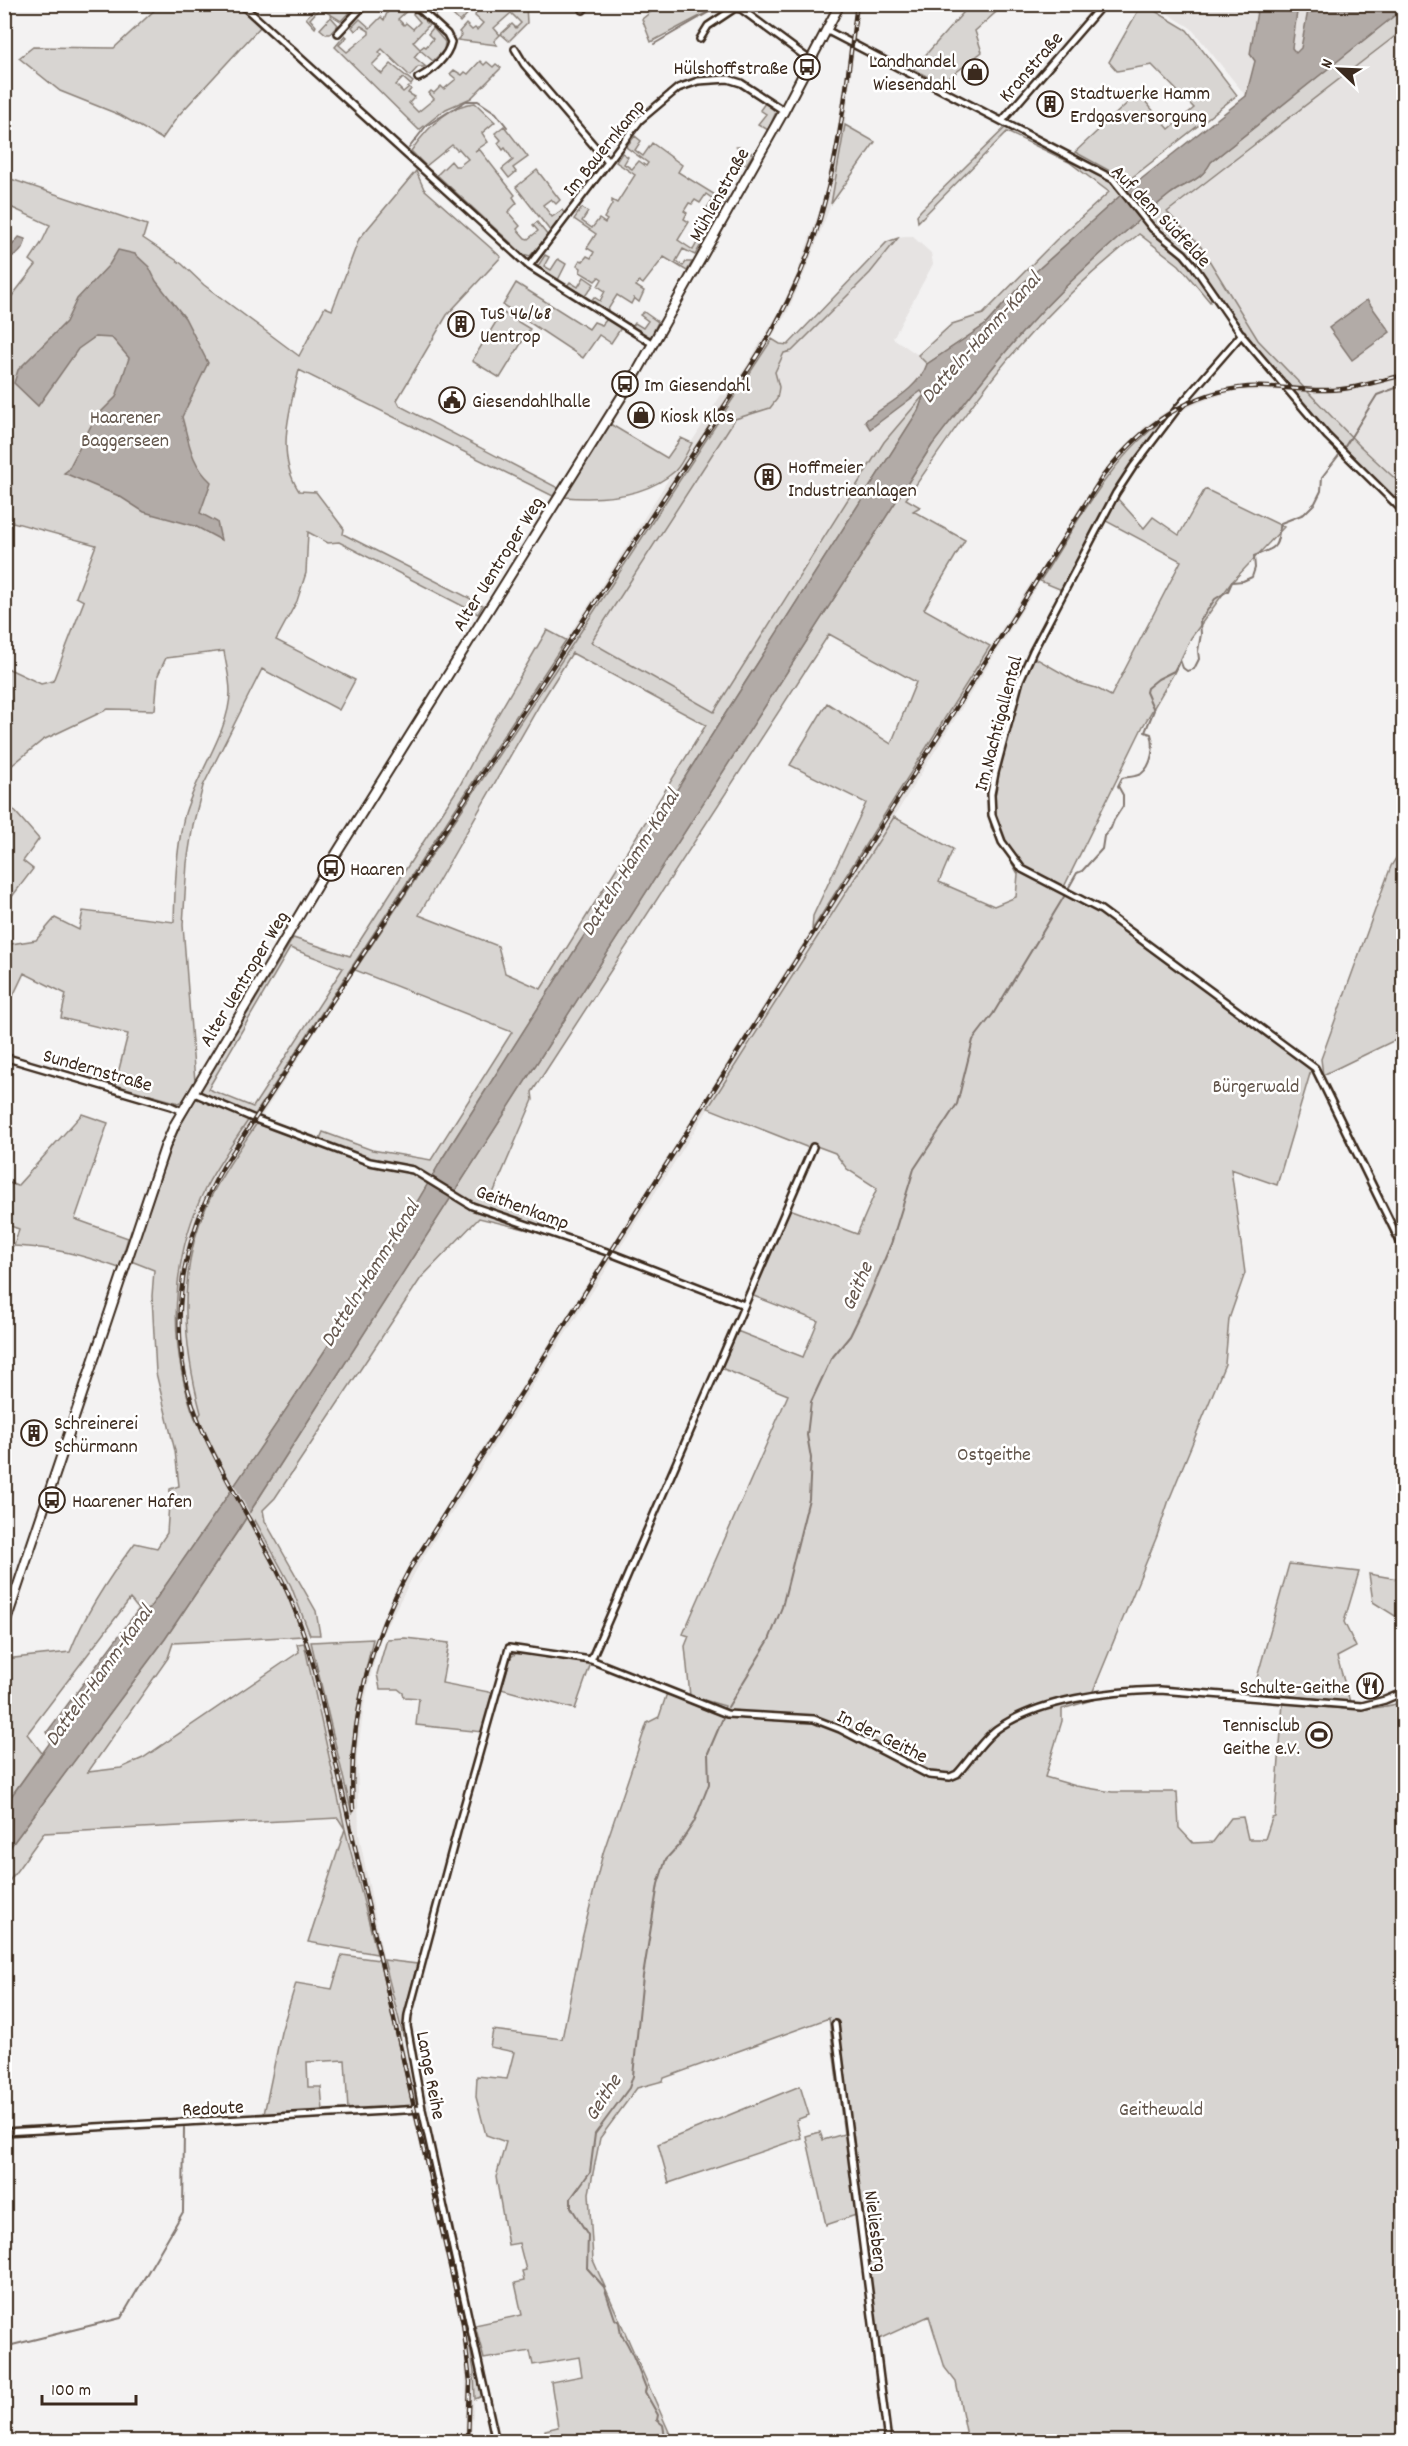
<svg xmlns="http://www.w3.org/2000/svg" width="1408" height="2446" font-family="Dekko,sans-serif">
  <rect width="100%" height="100%" fill="#f3f2f2"/>
  <filter id="ink" filterUnits="userSpaceOnUse"><feTurbulence type="fractalNoise" baseFrequency=".0167" numOctaves="2"/><feDisplacementMap in="SourceGraphic" scale="12" xChannelSelector="R" yChannelSelector="G"/><feConvolveMatrix kernelMatrix="1 2 1 2 8 2 1 2 1" color-interpolation-filters="sRGB"/></filter>
  <g filter="url(#ink)">
    <!-- built -->
    <path fill="#e6e3e2" d="M855,5H860L845,125L831,204L805,272L787,313L640,543L348,981L260,1119L254,1116L618,560L721,395H726L747,365L780,310L795,278L823,201L835,146Z
      M1154,5H1258L1250,54L1255,61L1246,96L1191,28Z
      M1298,5H1309L1301,49L1296,53L1292,48Z
      M1403,30V486L1360,446L1258,340L1201,247L1167,212Z
      M912,236L931,253L933,264L893,338L918,355L927,364L925,371L915,384L865,421L870,429L921,391L924,395L884,442L714,712L591,642L735,418L769,408L779,387L775,372L784,353L870,273L898,238Z
      M1253,384L1281,385L1286,391H1236L1211,398L1170,415L1125,454L1106,478L1040,581L1036,578L1100,475L1145,426L1168,410L1186,402L1218,391Z
      M1032,581L1038,585L894,817L618,1251L610,1248Z
      M249,1119L257,1123L219,1181L187,1292V1335L192,1380L201,1413L196,1421L186,1390L177,1331L175,1298L180,1269L187,1235L205,1190Z
      M607,1252L615,1256L421,1561L384,1631L377,1632L395,1590L468,1471Z
      M256,1519L291,1586L310,1635L303,1636L285,1587L252,1525Z
      M380,1638L364,1705L357,1757L359,1835L383,1956L466,2321L475,2385L471,2441H464L466,2411L465,2349L457,2306L379,1960L345,1829L304,1643L311,1642L352,1810L351,1755L358,1704L373,1639Z"/>
    <!-- green -->
    <path fill="#d8d5d2" stroke="#8a8078" stroke-width="1.5" fill-rule="evenodd" d="M395,4L408,5L411,7L398,19L404,25L406,23L413,29L420,22L413,14L415,11L429,25L413,42L420,49L424,46L426,47L433,39L428,34L433,28L445,42L444,50L433,61L420,50L414,57L426,67H418L410,76L382,49L379,52L382,55L372,65L382,74L391,64L413,82L411,85L403,78L396,85L403,92L409,87L411,89L408,93L415,97L409,103L418,112L434,99L429,93L431,91L434,93L441,86L444,89L456,79L450,74L454,70L462,75L465,72L468,74L480,61L484,65L487,62L493,67L496,64L501,68L471,98L446,109L419,130L335,47L345,35L347,37L339,45L347,52L369,34V31L361,26L355,31L352,27L360,19L370,28L381,17L384,20L387,13Z
      M661,4H721V5L651,42L642,19Z
      M1142,4L1145,5L1187,30L1237,95L1125,183L1112,172L1075,152L1138,93L1169,129L1194,108L1152,65L1117,71L1109,62Z
      M160,5H236L262,25L178,116L162,139L120,115L60,91L19,58L33,47L114,48Z
      M318,5H350L353,8L341,21L320,8L310,19L316,26L315,28L306,18Z
      M437,5H526L527,23L509,41L501,34L512,24L516,28L521,23L511,13L494,28L500,35L494,41L497,45L457,40L462,35L459,32L466,24L472,30L475,28L477,30L483,23L475,16L476,12L472,9L460,22L445,7L433,18L429,14Z
      M970,5H1004L975,31L982,52L941,84L913,69Z
      M1403,8V30L1167,212L1201,247L1258,340L1360,446L1403,486V508C1336,441 1269,372 1217,292L1210,302L1179,265L1139,234C1092,271 1048,313 1009,358C972,402 939,452 906,499L920,507L913,511L965,540L924,609L990,646L812,930L813,916L866,803L790,765L827,703L891,744L916,682L829,634L532,1092L533,1100L492,1196L549,1223L553,1226L549,1235L479,1218L421,1278L275,1498L263,1510L265,1521L316,1611L320,1635H310L291,1586L255,1520L252,1525L285,1587L303,1636L173,1643L168,1658L88,1772L121,1768L143,1758L299,1652L297,1644L304,1643L345,1829L377,1954L308,1942L345,1829L338,1818L44,1833L5,1887V1854L165,1639L239,1529L932,445C979,384 1025,323 1082,271C1110,245 1139,219 1169,195C1185,182 1200,183 1211,162Z
      M331,17L338,25L330,34H326L320,29Z
      M475,103L495,122L482,133L488,142L475,151L480,150L515,195L513,197L517,203L508,212L520,226L517,229L525,238L528,239L538,231L533,225L537,222L548,236L530,256L523,254L437,175L451,161L455,166H459L468,159L459,149L457,150L452,145L426,166L411,151C425,131 447,105 475,103Z
      M765,103L776,112L768,130L758,124L766,114L760,110Z
      M845,125L875,142L831,204Z
      M504,126L528,157L513,168L516,172L509,178L502,169L513,160L505,148L503,150L498,143L501,140L495,133Z
      M1007,126L1107,178L1121,195L1021,285L985,325L927,364L918,355L952,324L983,314L1056,240L1109,192L1069,162L1007,132L918,222L917,215L921,210Z
      M635,136L641,141L635,150L643,156L652,143L682,165L678,172L725,201L718,214L707,208L713,199L706,194L700,203L695,200L692,204L689,203L684,211L687,213L684,219L689,222L678,240L693,250L699,239L703,241L695,255L683,249L676,261L683,266L686,262H692L687,271L664,257L643,284L639,281L636,286L644,291L639,302L634,298L631,304L617,295L607,311L591,301L594,297L600,301L605,291L598,286L602,279L599,277L595,281L580,272L581,268L577,265L580,260L583,261L587,256L591,258L594,252L587,248L596,234L574,219L582,208L588,212L582,221L592,228L599,219L605,223L607,220L604,218L612,204V200L617,203L635,175L616,162L622,153L628,157L624,164L632,169L639,161L646,166L648,163L626,147Z
      M737,147H742L753,154L746,165L738,159L743,153Z
      M537,170L560,200L556,204L551,199L543,205L552,217L562,210L565,214L551,232L516,187Z
      M416,171L424,189L501,257L447,315L397,400L400,406L558,488L553,496L299,370C290,409 275,455 299,491L316,492L344,529L343,534L483,605L478,614L339,542L328,543L308,532L306,573L297,601L276,640L355,680L339,710L262,669L203,786L193,825L187,863L183,925L195,1082L183,1101L179,1103L115,1085L128,1034L61,1018L66,994L24,973L13,996H5V945L36,940L55,918L79,930L83,911L174,922C175,886 176,852 184,817C194,778 230,731 230,692C230,679 226,665 224,651L166,658L158,675L155,710L108,709L43,740L5,771V667L41,684L53,681L84,601L76,597L96,545L13,522L5,534V305L36,265L30,260L42,242L50,225L6,205L5,207V177L147,225L143,238L182,264L204,285L299,356L325,307L332,310L359,239Z
      M898,238L870,273L792,351L784,353L775,372L779,387L777,399L770,408L735,419L591,642L714,712L884,442L924,395L918,411L442,1159C354,1314 251,1463 149,1609C138,1614 137,1606 130,1599L27,1734L42,1753L5,1805V1659L70,1652C85,1613 109,1577 135,1543L157,1548L167,1533L170,1489L179,1486L175,1451L156,1373L152,1296L154,1270L131,1261L170,1149L179,1128L196,1098L249,1119C234,1142 217,1165 205,1189C170,1260 167,1347 196,1421L201,1413C183,1346 177,1271 207,1205C220,1176 239,1150 257,1123L318,1143L323,1132L372,1150L431,1160L512,1032L355,970L572,645L772,339L780,344L788,345L887,242ZM572,653L706,725L541,989L505,973L498,946L419,915L540,704Z
      M545,255L549,257L544,266L551,270L558,259L566,264L558,280L538,266Z
      M584,277L594,284L585,296L567,286L570,282L578,287Z
      M516,283L589,329L594,322L602,325L607,319L621,328L611,343L599,335L583,358L503,305Z
      M502,312L530,329L500,378L472,361Z
      M644,312L658,322L651,336L647,337L632,327L635,323L643,328L648,321L640,315Z
      M1170,415L1131,466L1062,590L1040,581C1078,522 1111,456 1170,415Z
      M610,424L667,458L681,438L692,443C687,452 682,464 675,471C646,497 601,500 564,497Z
      M1205,489L1284,527L1231,583L1191,638L1174,673L1143,726L1062,891L1088,903L1312,1067L1277,1185L1231,1169L1245,1273L1229,1319L1225,1364L1169,1500L1157,1536L1091,1696L1092,1700L1062,1709V1721L1045,1777L1076,1786L1112,1792H1177L1179,1828L1193,1843L1213,1842L1231,1818L1243,1817L1248,1839H1265L1272,1818L1275,1817L1283,1702C1326,1707 1361,1715 1403,1702V2441H968L956,2382L945,2368L929,2316L875,2341L857,2201H854L856,2215L826,2225L806,2136L820,2132L823,2140L844,2134L829,2018L664,2078L663,2081L637,2088L600,2138L589,2193L593,2260L673,2441H547L545,2430L558,2427L551,2382L582,2376L579,2357L533,2365L530,2351L484,2359L475,2325L522,2315L515,2283L524,2281L522,2271L526,2270L519,2243L508,2245L496,2177L506,2142L486,2135L476,2097L477,2076L507,2079L514,2052L490,2047L493,2030L562,2039L581,1943L603,1853L647,1723L659,1717L667,1693L722,1716L725,1706L690,1696L685,1646L689,1636L683,1634L788,1395L721,1368L737,1331L803,1357L818,1321L751,1295L787,1208L857,1234L877,1188L847,1169L835,1153L811,1144L809,1148L708,1108L894,817L953,849L939,882L994,906L1016,897L1018,874L991,827L987,783L1005,723L1012,717L1032,656L1079,683L1096,688L1111,696L1181,561L1106,521L1117,498L1144,528L1153,517L1179,535Z
      M547,630L566,640L254,1116L200,1092L293,938L350,956L460,785L489,730ZM290,948L343,968L253,1107L208,1089Z
      M5,800L39,839L23,861L33,869L5,906L8,832L5,833Z
      M1403,847V1055L1395,1040L1323,1075L1321,1059L1391,866Z
      M82,1114L108,1123L75,1219L128,1238L119,1268C79,1254 56,1248 14,1246L19,1229L5,1224L9,1203L5,1202V1181L17,1186Z
      M1289,1564L1359,1572L1344,1622L1356,1647L1337,1657L1350,1702L1253,1692Z
      M1369,1574L1403,1580V1621L1373,1602Z
      M405,1638L449,1643L442,1683L494,1693L483,1732L416,1725L419,1698L404,1697L403,1693L398,1689H380L377,1674L387,1639Z
      M373,1639L358,1704L351,1755L352,1814L311,1642Z
      M520,1651L591,1663L575,1709L501,1689L511,1657Z
      M342,1955L379,1960L413,2108L348,2110L345,2060L307,2062L308,2087H321L323,2111L264,2114L281,2032L296,1983L332,1989Z
      M384,1960L417,1964L404,2019L405,2036H403Z
      M800,2086L809,2115L796,2120L801,2138L669,2183L658,2144Z
      M462,2300L483,2396L475,2399L474,2372Z"/>
    <!-- water -->
    <path fill="#b2aba7" stroke="#827770" stroke-width="1.5" d="M1258,5H1298L1292,48L1296,53L1301,48L1309,5H1403V9L1211,162C1200,183 1185,182 1169,195C1139,219 1110,245 1082,271C1025,323 979,384 932,445L239,1529L165,1639L5,1854V1805L49,1744L50,1738L47,1732L138,1610L144,1611L149,1609C251,1463 354,1314 442,1159L918,411L924,395L921,391L870,429L865,421C885,405 919,389 927,364L985,325L1021,285L1121,195L1246,96L1255,61L1250,54Z
      M19,237L25,239C26,245 19,255 13,256L9,249Z
      M118,250L135,254L149,267L156,281L185,318L208,363L182,417C189,442 191,464 211,482L200,513L217,522L221,540L195,526L144,512L119,496L64,473L68,470L95,418L116,397L129,358L112,338L95,337L78,349L38,406L14,383L18,370L66,322L77,299L109,265Z
      M1367,300L1390,332L1352,360L1329,328Z"/>
    <!-- pier -->
    <path fill="#f3f2f2" d="M233,1483L251,1516L248,1521L229,1488Z"/>
    <g fill="none" stroke-linecap="round" stroke-linejoin="round">
      <!-- stream -->
      <path stroke="#827770" stroke-width="2" d="M654,44L723,4
        M409,148L426,126L466,101H478L496,113L507,127
        M1344,448L1377,395L1404,385
        M1068,889L1077,873L1082,871L1102,849L1104,836L1111,828L1114,820L1123,806V795L1118,786L1122,778C1128,777 1136,777 1141,774C1152,766 1155,746 1151,734L1145,732L1154,710L1146,692L1147,688L1158,679L1174,671L1180,660L1183,668L1187,671L1194,669L1199,659L1198,651L1201,634L1200,621L1215,599L1228,591L1232,582L1243,581L1252,577L1255,568L1254,556C1281,546 1275,548 1281,523L1304,514L1315,503L1321,491L1322,477L1339,455
        M728,1707L769,1640L782,1607L809,1499L811,1458L807,1435L811,1402L831,1359L850,1336L868,1299L891,1244L914,1169L957,1104L973,1040L993,1014L1065,895
        M4,2347L121,2318L183,2212L184,2128
        M669,2442L665,2437L663,2425L657,2420L658,2415L645,2392L646,2388C641,2376 629,2341 621,2335L619,2322L615,2319L604,2287L587,2268L588,2235L571,2207V2198L590,2172L595,2134L629,2088L633,2076L643,1976L658,1884L666,1859L679,1845L694,1822L709,1784L708,1753L723,1718"/>
      <!-- street casing -->
      <g stroke="#3b2a1e" stroke-width="10">
        <path id="street" d="M241,4L529,266L653,344
          M414,4L447,34L451,42C448,57 431,72 418,78
          M583,10L588,4
          M826,30L1113,179L1152,228L1184,254L1194,266L1243,337L1327,436L1404,512
          M338,33L365,4
          M700,39L708,26L735,8L741,9L810,60
          M515,49L524,64L608,162
          M1002,121L1103,4
          M529,266L640,120L678,88L698,81L728,79L741,83L784,111
          M1242,334L1177,409L1133,467L1116,493L1033,651L1020,680L995,773L991,794L992,815L1002,842L1022,869L1101,910L1315,1068L1404,1250
          M4,1057L171,1106L182,1111
          M194,1093L255,1119L370,1162L413,1170L472,1206L610,1253L744,1305
          M591,1660L813,1147
          M835,2024L888,2442
          M4,2132L422,2109
          M496,2442L422,2109L407,2026L408,2015L459,1824L509,1648L591,1660L727,1714L814,1719L840,1729L929,1775L950,1777L957,1774C970,1760 981,1741 997,1729C1039,1699 1110,1691 1160,1690L1362,1706L1385,1700L1404,1692"/>
      </g>
      <!-- secondary casing -->
      <g stroke="#3b2a1e" stroke-width="12">
        <path id="secondary" d="M4,1627L165,1147L175,1124L328,867L637,372L784,111L840,4"/>
      </g>
      <!-- street -->
      <use href="#street" stroke="#fff" stroke-width="5"/>
      <!-- secondary -->
      <use href="#secondary" stroke="#fff" stroke-width="8"/>
      <!-- rail casing -->
      <g stroke="#3b2a1e" stroke-width="4.5">
        <path id="rail" d="M353,1810C348,1725 368,1644 409,1570L1103,476C1139,429 1187,392 1248,387C1274,385 1300,391 1327,390C1352,390 1378,381 1404,375
          M468,2442L470,2382L463,2323L315,1671C304,1631 290,1593 270,1557C247,1513 219,1470 200,1424C164,1339 178,1245 223,1167L750,367C783,316 809,263 824,204C842,139 848,71 857,4"/>
      </g>
      <!-- rail -->
      <use href="#rail" stroke="#fff" stroke-width="2" stroke-dasharray="7" stroke-linecap="butt"/>
    </g>
  </g>
  <!-- icons -->
  <defs>
    <g id="bus-ring" transform="scale(1.35)"><circle r="9.5" fill="#fff" stroke="#3b2a1e" stroke-width="1.5"/><path d="M-5-6H5V4H4V6H2V4H-2V6H-4V4H-5ZM-3.5-4V0h7V-4ZM-3.5 1.2v1.5H-2V1.2ZM2 1.2v1.5H3.5V1.2Z" fill="#3b2a1e"/></g>
    <g id="shop-ring" transform="scale(1.35)"><circle r="9.5" fill="#fff" stroke="#3b2a1e" stroke-width="1.5"/><path d="M-5-2.5h2.3a2.7 3.5 0 0 1 5.4 0H5L5.5 6h-11ZM-1.5-2.5h3a1.5 2.3 0 0 0-3 0Z" fill="#3b2a1e"/></g>
    <g id="building-ring" transform="scale(1.35)"><circle r="9.5" fill="#fff" stroke="#3b2a1e" stroke-width="1.5"/><path d="M-4-6H4V6H1V3H-1V6H-4ZM-2.5-4.3h1.7v1.8h-1.7ZM.8-4.3h1.7v1.8H.8ZM-2.5-1h1.7V.8h-1.7ZM.8-1h1.7V.8H.8Z" fill="#3b2a1e"/></g>
    <g id="civic-ring" transform="scale(1.35)"><circle r="9.5" fill="#fff" stroke="#3b2a1e" stroke-width="1.5"/><path d="M-.6-6.5H3V-4.5H.6V-3L4-1V1h2V6H-6V1h2V-1L-.6-3ZM-1.2 2.5V6h2.4V2.5Z" fill="#3b2a1e"/></g>
    <g id="restaurant-ring" transform="scale(1.35)"><circle r="9.5" fill="#fff" stroke="#3b2a1e" stroke-width="1.5"/><path d="M-5-6h1v4h1v-4h1v4h1v-4h1v5L-1.5 .5V6h-2V.5L-5-1ZM5-6V6H3V1.5H1.5Q1.5-4 5-6Z" fill="#3b2a1e"/></g>
    <g id="stadium-ring" transform="scale(1.35)"><circle r="9.5" fill="#fff" stroke="#3b2a1e" stroke-width="1.5"/><path d="M0-5a6.5 5 0 1 0 0 10a6.5 5 0 1 0 0-10ZM-3.5-1.8h7v3.6h-7Z" fill="#3b2a1e"/></g>
  </defs>
  <g fill-rule="evenodd">
    <use href="#bus-ring" x="807" y="67"/>
    <use href="#shop-ring" x="975" y="72"/>
    <use href="#building-ring" x="1050" y="104"/>
    <use href="#building-ring" x="461" y="324"/>
    <use href="#bus-ring" x="625" y="384"/>
    <use href="#civic-ring" x="452" y="400"/>
    <use href="#shop-ring" x="641" y="415"/>
    <use href="#building-ring" x="768" y="477"/>
    <use href="#bus-ring" x="331" y="868"/>
    <use href="#building-ring" x="34" y="1433"/>
    <use href="#bus-ring" x="52" y="1500"/>
    <use href="#restaurant-ring" x="1370" y="1686"/>
    <use href="#stadium-ring" x="1319" y="1735"/>
  </g>
  <g text-anchor="middle" stroke-width="5" stroke-linejoin="round" paint-order="stroke">
    <!-- poi labels -->
    <g font-size="20" fill="#3b2a1e" stroke="#fff" text-anchor="start">
      <text x="956" y="67" text-anchor="end">Landhandel<tspan x="956" dy="23">Wiesendahl</tspan></text>
      <text x="788" y="74" text-anchor="end">Hülshoffstraße</text>
      <text x="1070" y="99">Stadtwerke Hamm<tspan x="1070" dy="23">Erdgasversorgung</tspan></text>
      <text x="480" y="319">TuS 46/68<tspan x="480" dy="23">Uentrop</tspan></text>
      <text x="644" y="391">Im Giesendahl</text>
      <text x="472" y="407">Giesendahlhalle</text>
      <text x="660" y="422">Kiosk Klos</text>
      <text x="788" y="473">Hoffmeier<tspan x="788" dy="23">Industrieanlagen</tspan></text>
      <text x="350" y="875">Haaren</text>
      <text x="54" y="1429">Schreinerei<tspan x="54" dy="23">Schürmann</tspan></text>
      <text x="72" y="1507">Haarener Hafen</text>
      <text x="1350" y="1693" text-anchor="end">Schulte-Geithe</text>
      <text x="1300" y="1731" text-anchor="end">Tennisclub<tspan x="1300" dy="23">Geithe e.V.</tspan></text>
    </g>
    <!-- street labels -->
    <g font-size="20" fill="#3b2a1e" stroke="#fff">
      <text transform="translate(1030 66) rotate(-49)" y="7">Kranstraße</text>
      <text transform="translate(603 147) rotate(-51)" y="7">Im Bauernkamp</text>
      <text transform="translate(718 194) rotate(-61)" y="7">Mühlenstraße</text>
      <text transform="translate(1162 215) rotate(46)" y="7">Auf dem Südfelde</text>
      <text transform="translate(497 563) rotate(-58)" y="7">Alter Uentroper Weg</text>
      <text transform="translate(997 723) rotate(-75)" y="7">Im Nachtigallental</text>
      <text transform="translate(243 978) rotate(-59)" y="7">Alter Uentroper Weg</text>
      <text transform="translate(98 1069) rotate(16)" y="7">Sundernstraße</text>
      <text transform="translate(523 1206) rotate(20)" y="7">Geithenkamp</text>
      <text transform="translate(883 1735) rotate(26)" y="7">In der Geithe</text>
      <text transform="translate(432 2075) rotate(79)" y="7">Lange Reihe</text>
      <text transform="translate(213 2107) rotate(-3)" y="7">Redoute</text>
      <text transform="translate(877 2231) rotate(83)" y="7">Nieliesberg</text>
    </g>
    <!-- park labels -->
    <g font-size="20" fill="#62554b" stroke="#fff">
      <text x="125" y="423">Haarener<tspan x="125" dy="23">Baggerseen</tspan></text>
      <text x="1256" y="1092">Bürgerwald</text>
      <text x="994" y="1460">Ostgeithe</text>
      <text x="1161" y="2115">Geithewald</text>
    </g>
    <!-- water labels -->
    <g font-size="21" font-style="italic" fill="#65574e" stroke="#fff">
      <text transform="translate(980 337) rotate(-48)" y="7">Datteln-Hamm-Kanal</text>
      <text transform="translate(629 862) rotate(-58)" y="7">Datteln-Hamm-Kanal</text>
      <text transform="translate(369 1273) rotate(-58)" y="7">Datteln-Hamm-Kanal</text>
      <text transform="translate(856 1286) rotate(-66)" y="7">Geithe</text>
      <text transform="translate(98 1675) rotate(-54)" y="7">Datteln-Hamm-Kanal</text>
      <text transform="translate(602 2097) rotate(-57)" y="7">Geithe</text>
    </g>
  </g>
  <!-- margin -->
  <rect width="1408" height="2446" fill="none" stroke="#fff" stroke-width="24"/>
  <rect x="12" y="12" width="1384" height="2422" fill="none" stroke="#3b2a1e" stroke-width="2" filter="url(#ink)"/>
  <!-- north arrow -->
  <g transform="translate(1339 69) rotate(293)" stroke="#ffffff" stroke-width="4.5" paint-order="stroke">
  <path d="M0-4.5L10 22L0 15L-10 22Z" fill="#3b2a1e"/>
  <text y="-9" font-size="16" font-weight="bold" text-anchor="middle" fill="#3b2a1e">N</text>
  </g>
  <!-- scale -->
  <path d="M42 2395v9h94v-9" fill="none" stroke="#3b2a1e" stroke-width="3"/>
  <text x="51" y="2395" font-size="18" fill="#3b2a1e" stroke="#ffffff" stroke-width="4.5" paint-order="stroke">100 m</text>
</svg>
